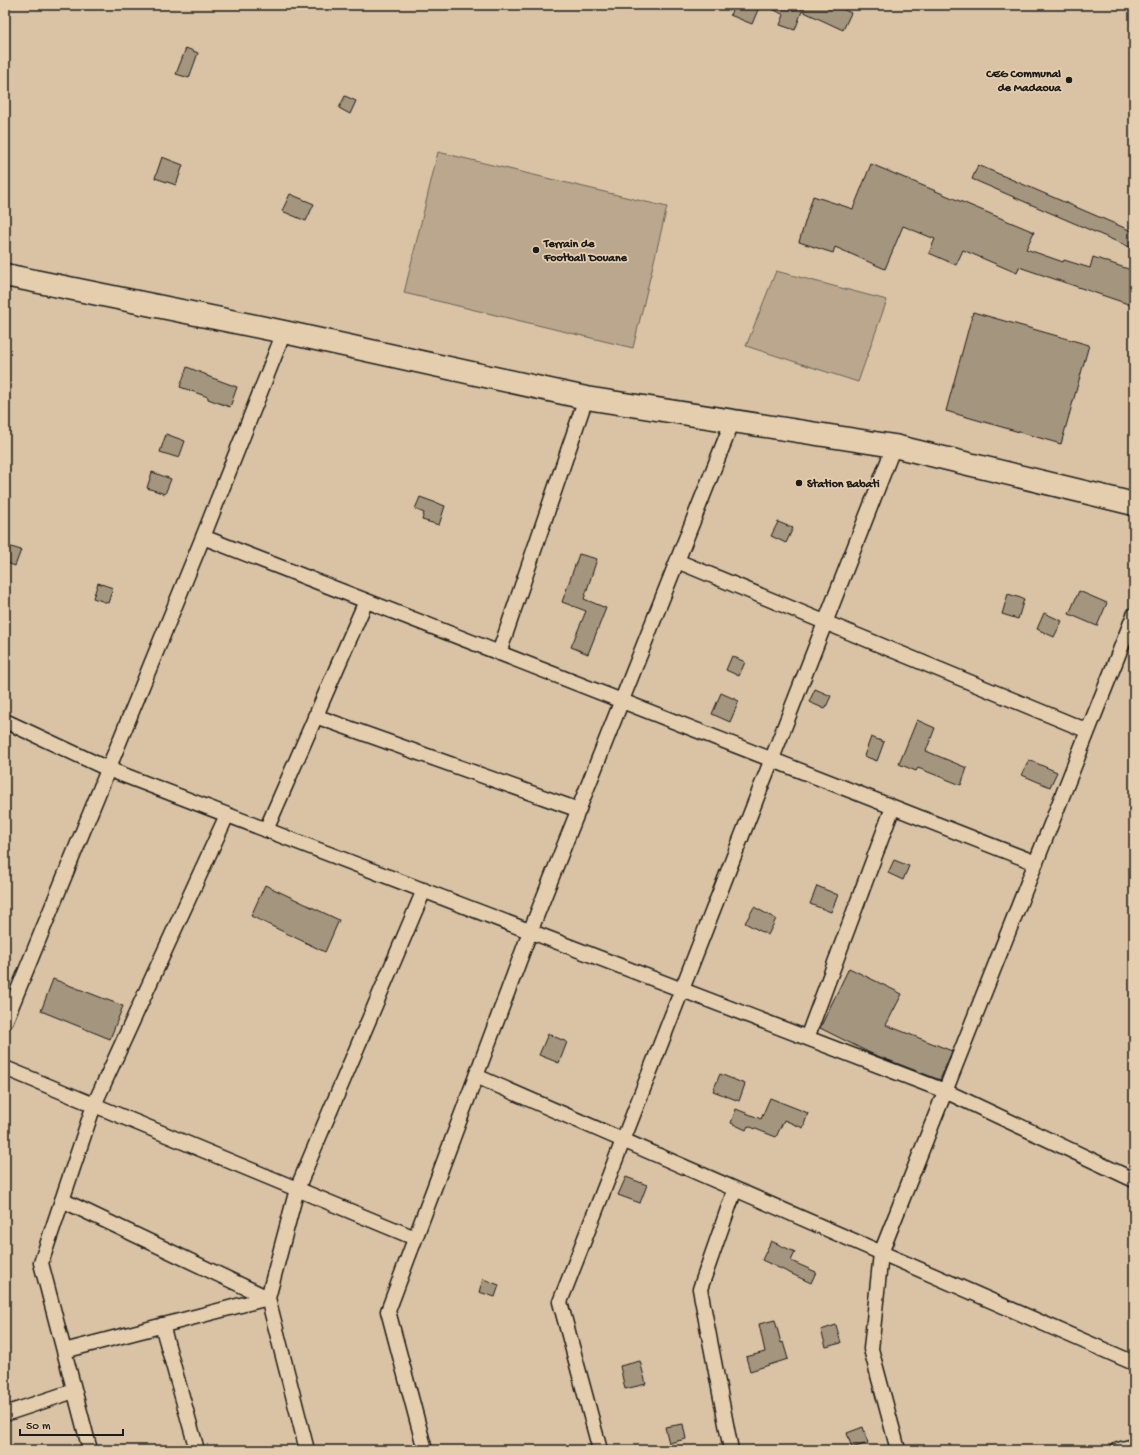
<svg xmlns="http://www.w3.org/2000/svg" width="1139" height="1455" font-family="'Gochi Hand',sans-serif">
  <rect width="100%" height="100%" fill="#d9c3a4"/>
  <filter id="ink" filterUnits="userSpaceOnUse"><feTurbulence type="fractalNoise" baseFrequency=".025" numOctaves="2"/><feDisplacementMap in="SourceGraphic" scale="8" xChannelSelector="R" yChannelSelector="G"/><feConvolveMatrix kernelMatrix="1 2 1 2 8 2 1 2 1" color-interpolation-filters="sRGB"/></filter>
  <g filter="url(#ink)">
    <!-- green -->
    <path fill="#baa78e" stroke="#6b6255" d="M438,152L667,207L633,348L404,293Z
      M776,271L887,300L858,382L746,346Z"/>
    <!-- building -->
    <path fill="#a4957e" stroke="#1c1c1c" d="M734,5H760L752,24L730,15Z
      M765,5H834L851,13L843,30L802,11L795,30L780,25L784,15Z
      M186,48L198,53L189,78L176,74Z
      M345,96L356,101L350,114L339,108Z
      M162,157L183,165L176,185L155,178Z
      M871,164L1034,232L1026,249L1063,262L1064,260L1090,268L1093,257L1134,271V306L1019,267L1017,273L963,250L956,265L929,253L935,239L903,226L885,269L835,247L833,253L799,242L813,196L853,209Z
      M978,165L1134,232V249L972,179Z
      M290,194L314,204L306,221L282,211Z
      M973,312L1089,345L1061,444L946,411Z
      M187,367L207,375V376L237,387L230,407L208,399V397L180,387Z
      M166,434L185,441L179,458L160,452Z
      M152,472L171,479L165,494L147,488Z
      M420,497L445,506L439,525L422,520L424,513L415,509Z
      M778,522L793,528L786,543L771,536Z
      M8,546L21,550L15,566L5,562V553Z
      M579,554L597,559L584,599L606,608L588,654L571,647L586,611L562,602Z
      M98,583L113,588L108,603L93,598Z
      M1079,591L1107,603L1097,626L1069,614Z
      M1008,594L1024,599L1018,619L1002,614Z
      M1044,613L1062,621L1054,637L1037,629Z
      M732,656L745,662L739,676L726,670Z
      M815,689L831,696L825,709L809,702Z
      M721,693L739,701L730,722L712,714Z
      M917,720L935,728L926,751L967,768L961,785L918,768L916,771L899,764Z
      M871,737L884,742L877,761L864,756Z
      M1029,760L1057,772L1050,787L1022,775Z
      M894,860L909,866L903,880L888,873Z
      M265,885L339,920L325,952L251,916Z
      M817,886L838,895L831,912L810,904Z
      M754,907L776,919L768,935L745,923Z
      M849,968L902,994L886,1025L952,1051L940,1080L870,1053L820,1028Z
      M53,979L123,1006L110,1039L41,1011Z
      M548,1034L567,1042L559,1063L539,1055Z
      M720,1074L745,1084L739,1101L713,1091Z
      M770,1098L808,1113L803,1128L784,1120L776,1137L748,1126L746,1130L731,1123L736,1109L761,1119Z
      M626,1177L647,1185L640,1203L618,1195Z
      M771,1241L795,1252L791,1261L816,1272L811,1283L762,1260Z
      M483,1279L499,1285L495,1297L479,1292Z
      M775,1320L781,1343L783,1342L788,1359L750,1371L746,1357L765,1352L759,1324Z
      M836,1325L841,1343L826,1347L821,1330Z
      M640,1361L646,1384L625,1389L620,1366Z
      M683,1424L686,1439L669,1443L665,1427Z
      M863,1427L868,1443L852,1448L847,1433Z"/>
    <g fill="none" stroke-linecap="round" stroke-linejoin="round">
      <!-- street casing -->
      <g stroke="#1c1c1c" stroke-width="17">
        <path id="street" d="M203,537L1036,863
          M677,561L1088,731
          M499,653L586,398
          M315,716L579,810
          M5,721L108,769L945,1091L1134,1180
          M266,830L366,601
          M5,1022L203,537L284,332
          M807,1038L893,807
          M5,1068L415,1238
          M476,1076L1134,1363
          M62,1200L268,1298L64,1351
          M162,1325L197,1450
          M5,1414L74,1391
          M90,1450L41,1263L94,1105L227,815
          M307,1450L268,1298L297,1189L424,890
          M425,1450L388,1311L530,932L733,420
          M600,1450L560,1302L894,446
          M731,1450L700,1289L735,1189
          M898,1450L871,1349L881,1253L1134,615
          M1118,1450L1134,1446"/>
      </g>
      <!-- highway casing -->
      <g stroke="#1c1c1c" stroke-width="25">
        <path id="highway" d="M5,275L284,332L586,398L894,446L1134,504"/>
      </g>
      <!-- street -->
      <use href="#street" stroke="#e5cead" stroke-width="14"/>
      <!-- highway -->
      <use href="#highway" stroke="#e5cead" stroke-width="22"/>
    </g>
  </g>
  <!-- markers -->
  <g fill="#1c1c1c" stroke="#e5cead" stroke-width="1.5">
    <circle cx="1069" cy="80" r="4"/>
    <circle cx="536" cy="250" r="4"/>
    <circle cx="799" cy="483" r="4"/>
  </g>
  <g text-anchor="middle" stroke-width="3.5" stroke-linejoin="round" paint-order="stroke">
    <!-- poi labels -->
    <g font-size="12" font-weight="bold" fill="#1c1c1c" stroke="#e5cead" text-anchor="start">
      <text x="1061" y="77" text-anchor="end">CEG Communal<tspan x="1061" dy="14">de Madaoua</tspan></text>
      <text x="544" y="247">Terrain de<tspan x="544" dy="14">Football Douane</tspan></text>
      <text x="807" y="487">Station Babati</text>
    </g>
  </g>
  <!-- margin -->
  <rect width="1139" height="1455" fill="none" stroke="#e5cead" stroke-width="20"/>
  <rect x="10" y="10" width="1119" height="1435" fill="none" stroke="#1c1c1c" stroke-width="1.5" filter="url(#ink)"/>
  <!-- scale -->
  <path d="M20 1429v6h103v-6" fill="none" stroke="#1c1c1c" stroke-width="2"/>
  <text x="26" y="1429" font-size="12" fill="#1c1c1c" stroke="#e5cead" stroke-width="3" paint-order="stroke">50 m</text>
</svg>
